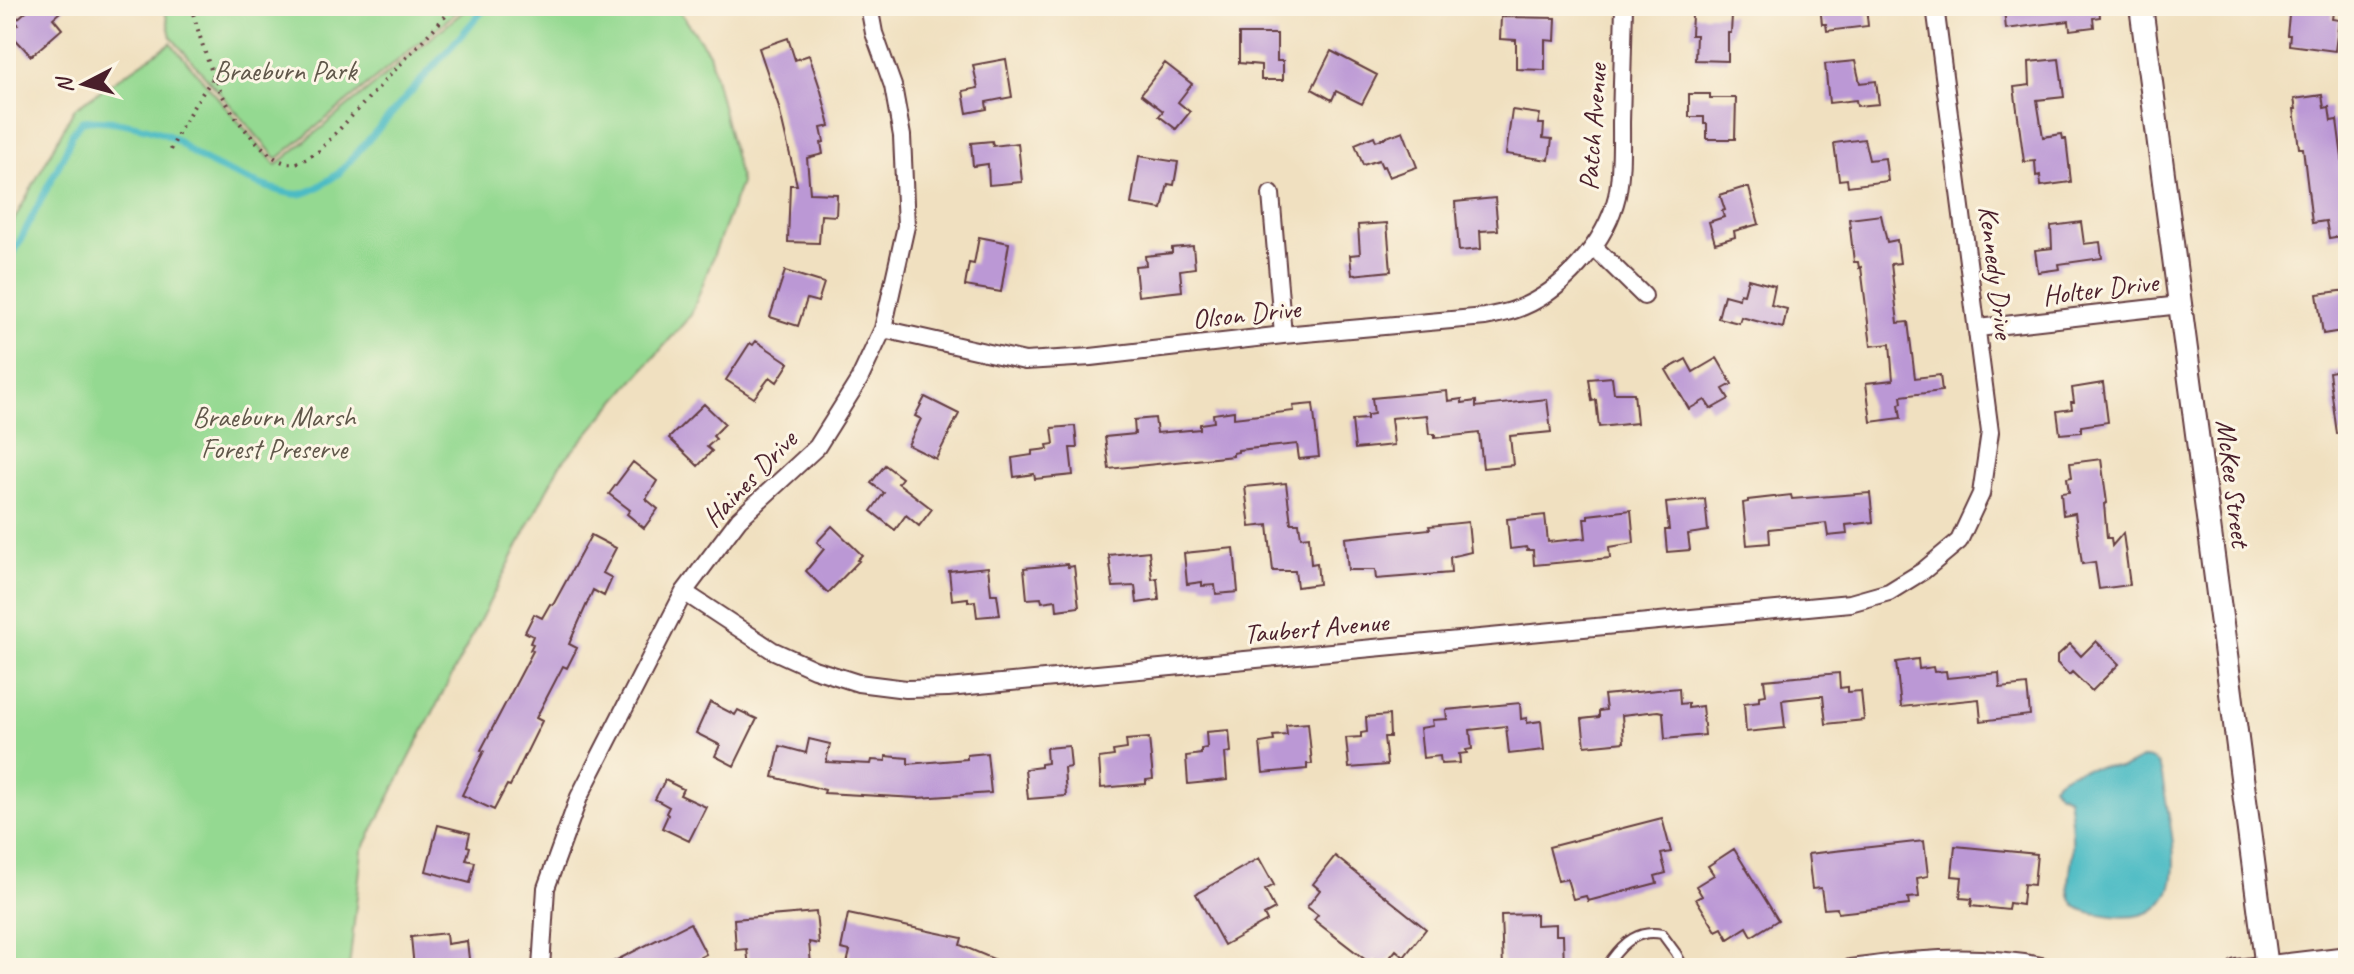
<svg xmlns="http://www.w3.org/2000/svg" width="2354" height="974" font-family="Caveat,sans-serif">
  <rect width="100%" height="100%" fill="#fcf5e5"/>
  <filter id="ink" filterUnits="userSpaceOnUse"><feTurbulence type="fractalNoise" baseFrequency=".0125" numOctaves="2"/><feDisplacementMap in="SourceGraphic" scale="16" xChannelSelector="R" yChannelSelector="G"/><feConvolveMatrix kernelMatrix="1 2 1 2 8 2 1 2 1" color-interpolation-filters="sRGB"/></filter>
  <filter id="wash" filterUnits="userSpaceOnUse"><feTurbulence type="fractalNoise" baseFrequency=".006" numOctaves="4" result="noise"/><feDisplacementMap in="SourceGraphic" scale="32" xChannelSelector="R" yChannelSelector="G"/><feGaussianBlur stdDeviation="1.8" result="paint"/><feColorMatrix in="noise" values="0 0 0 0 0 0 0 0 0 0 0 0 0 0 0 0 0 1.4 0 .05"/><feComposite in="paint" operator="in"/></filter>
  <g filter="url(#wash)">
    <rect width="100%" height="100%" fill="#f0e0c0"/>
    <!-- green -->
    <path fill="#94d991" stroke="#6f7c5e" stroke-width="2" d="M164,6H464L277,159L171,37Z
      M470,6H676L709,53L741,183L691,315L559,466L362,851L349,968H6V235L75,108L171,43L276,165Z"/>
    <!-- water -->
    <path fill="#4cbbc4" stroke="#4b6d78" stroke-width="2" d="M2145,758C2156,759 2160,766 2162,776C2169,830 2203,926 2112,916C2100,914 2079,913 2073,902C2065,888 2072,868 2072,853C2073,834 2071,816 2068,797L2058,792L2053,785C2063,771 2091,766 2108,767C2110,767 2118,768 2121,768C2130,767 2136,760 2145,758Z"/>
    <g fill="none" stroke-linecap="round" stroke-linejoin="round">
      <!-- stream -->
      <path stroke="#4cbbc4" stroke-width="7" d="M6,268L64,155L73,132L82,121C106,118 144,126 167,135C179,140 187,150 197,156C215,167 283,197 301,194C315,191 327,181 339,173L487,6"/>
    </g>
    <g id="blocks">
      <!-- building -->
      <path fill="#bb98d5" d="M32,6H67L53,18L62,29L31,56L9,32L18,24L15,21Z
        M1820,6H1866L1868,26L1827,31L1826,24H1822Z
        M2010,6H2099L2100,17L2093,18L2094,27L2070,30L2069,21L2006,29L2004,9Z
        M2290,6H2334L2332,19L2339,20L2335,51L2289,45L2290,35H2287Z
        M1692,15H1732L1731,33H1728V61L1695,60L1696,35H1691Z
        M1501,17L1556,18L1555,41L1545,40V70L1516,69V40L1500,39Z
        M1239,34H1277V61H1283V80H1261V65L1239,63Z
        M788,38L795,60L809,55L821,91L830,126L821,128L824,142L821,143L823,154L807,158L810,193L837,194L836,216L821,215L819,243L788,242L790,185H797L778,104L759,48Z
        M1331,51L1377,75L1362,104L1336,91L1332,100L1312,89Z
        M1006,59L1012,97L986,102L987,109L967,113L963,91L978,88L973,65Z
        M2059,59L2064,97L2037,100L2043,137L2062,134L2063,139H2066L2071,182L2041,186L2040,175L2036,176L2035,161L2024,162L2014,87L2030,85L2029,62Z
        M1855,61L1860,83L1876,81L1879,104L1857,106L1856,100L1829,103L1825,64Z
        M1165,63L1192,84L1178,102L1190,112L1176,129L1159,116L1163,111L1141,94Z
        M1689,94H1710V98H1736L1735,139H1707V124H1704V117H1689Z
        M2322,95L2324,108L2329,107L2331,121L2337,120L2348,202V235L2329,238L2326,221L2312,223L2303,148H2299L2294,109H2296L2294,99Z
        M1512,110L1540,114L1538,124H1544L1543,138L1552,139L1549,160L1506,154Z
        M1403,131L1417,167L1389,177L1384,166L1382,167L1379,160L1363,165L1355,144L1374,136L1376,141Z
        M1864,139L1869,160L1885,158L1888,181L1848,186L1847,179L1839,180L1834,143Z
        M992,141L993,146L1018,143L1022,182L989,185L988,164L973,166L971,143Z
        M1139,156L1178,162L1174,185L1168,184L1162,209L1131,204Z
        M1742,188H1749L1759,224L1734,231L1735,237L1715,243L1709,222L1724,217L1722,211L1725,210L1720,195Z
        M1495,198L1498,230L1480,231L1481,249L1459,251L1455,202Z
        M1881,215L1887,242L1897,240L1900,263L1891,264L1898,323L1908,322L1915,378L1940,375L1942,391L1901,396L1902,403L1899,404L1901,418L1871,422L1866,383L1893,380L1890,344L1871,346L1861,267L1859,268L1858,262H1854L1849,219Z
        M2081,222L2084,244L2100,242L2102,258L2059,264L2060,269L2038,272L2035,250L2052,248L2051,226Z
        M1387,223L1391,271L1352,275L1350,255L1360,254L1358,225Z
        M979,237L1009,243L1001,292L965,286L969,263L974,264Z
        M1193,246L1195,268L1180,270L1182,291L1138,296L1135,266L1146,265L1145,256L1172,253V248Z
        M785,271L824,283L818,302L807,299L798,326L770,317Z
        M1748,279L1775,286L1771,305L1787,309L1783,328L1741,317L1739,323L1718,318L1724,295L1739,299L1740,293L1744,294Z
        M2348,290V330L2323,334L2317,294Z
        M756,341L789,363L777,382L770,377L754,398L726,380L750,343L753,345Z
        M1717,358L1732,384L1723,389L1729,399L1711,409L1705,400L1689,409L1666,370L1686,359L1693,372Z
        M2348,369V433L2337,434L2329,372Z
        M1612,377L1614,393H1634L1637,423L1599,427L1596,400L1592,401L1589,379Z
        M2103,383L2108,422L2081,426V432L2060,434L2057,411L2072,409L2071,402H2074L2072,388Z
        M1447,391L1448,401L1462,399V403L1476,401V407L1547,399L1551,432L1510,436L1513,465L1483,468L1479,433L1435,438V434H1429L1427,415L1391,418L1394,445L1355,449L1352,420L1367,419V415L1374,414L1372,398Z
        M925,397L959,414L936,459L908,445L921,419L915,416Z
        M704,404L725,424L713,436L716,439L707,447L712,451L698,466L669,438Z
        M1313,404L1319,457L1299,459L1297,444L1238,450V452L1233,453V456L1109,469L1105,437L1135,434L1134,420L1155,418L1157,433L1200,429V424L1214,422L1213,414L1234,411V418L1294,411L1293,406Z
        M1075,426L1077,448H1070L1073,475L1035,479L1034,474L1014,477L1012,458L1032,455V451L1048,449L1047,445L1054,444L1052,428Z
        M2101,459L2107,503L2104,504L2107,538H2111L2112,546L2123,533L2130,585L2099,589L2095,562L2082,564L2075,513L2063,515L2061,493L2069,492L2067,478L2072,477L2070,463Z
        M633,462L657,481L646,499L658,509L644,528L627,514L630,510L609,494Z
        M885,465L902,478L898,483L932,509L919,526L906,515L895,530L871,511L884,493L871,483Z
        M1286,483L1291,523H1299L1301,537L1309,536L1311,564L1317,563L1319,584L1297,587L1295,571H1273L1268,525L1250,527L1245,487Z
        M1870,493L1873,522L1846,525L1847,534L1828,536L1826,523L1769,529L1770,543L1747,545L1743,503L1748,502V500L1791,495L1792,499Z
        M1705,499L1708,531L1688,534L1690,550L1667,552L1665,530H1669L1666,503Z
        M1631,510L1634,543L1609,547L1610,558L1534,565L1533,550H1527L1526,547L1510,549L1507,519L1545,515L1548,542L1586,538L1584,518H1588V515Z
        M1468,522L1471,552L1450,557L1451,573L1376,579L1375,570H1348L1345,538L1430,529L1429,526Z
        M832,526L862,555L857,560L859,561L828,593L806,571L824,549L817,542Z
        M591,535L616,548L603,573L612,578L604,596L593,590L569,644L577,648L567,668L563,666L536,718L542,721L510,786L507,785L494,810L462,795L484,751L481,750L533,651L530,650L533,644L530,643L533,636L525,632L534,614L542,618L550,604L553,605Z
        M1234,548L1238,592L1216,594L1215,585L1202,586V582L1187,584L1184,553Z
        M1149,551L1152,579L1157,578L1159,600L1137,603L1135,586L1113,587L1109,555Z
        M1067,564L1068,567L1074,566L1079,607L1057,610L1056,600L1042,602L1041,598L1027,599L1024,568Z
        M988,567L991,594H997L1000,615L977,617L975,601L968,602V598L952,600L949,571Z
        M2096,641L2119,664L2092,691L2072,672L2069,675L2057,663V656L2070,644L2081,656Z
        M1918,659L1919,669L1933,667L1934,672L1946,671L1947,678L1999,673L2000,688L2027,685L2030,715L1981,721L1979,699L1901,707L1896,662Z
        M1839,673L1840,688L1848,687V692L1861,691L1864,720L1826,724L1823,696H1818L1782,700L1785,728L1746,732L1744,703L1759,701V696L1766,695L1764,680Z
        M1679,688L1680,704L1688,703V708L1702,706L1705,735L1665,739L1663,712L1658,711L1622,715L1624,742L1585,746L1582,719L1599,717V711L1606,710L1604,695Z
        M710,702L735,715L738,710L757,719L734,766L715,756L720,745L696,733Z
        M1520,703L1521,719L1527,718V723L1541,721L1544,750L1509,754L1506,726L1470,730L1472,749L1466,750L1467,753L1459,754L1460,763L1441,764L1440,756L1423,758L1420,728L1433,726L1432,720L1447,719L1446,710Z
        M1389,715L1390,737H1384L1387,765L1349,768L1346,738L1361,737V733L1367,732L1366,717Z
        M1308,723L1312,764H1307V769L1263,773L1260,743L1274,741L1273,736L1287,735L1286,725Z
        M1229,730L1231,752L1225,753L1227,780L1188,784L1186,756L1201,754V749L1207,748L1206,732Z
        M1149,738L1153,779L1146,780V784L1101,788L1099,758L1114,756L1113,751L1127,749L1126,740Z
        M809,739L830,744L826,762L871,764L872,760L886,761V756L908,758V764L967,759V755L987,753L991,793L918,798L824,793L825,790L773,777L780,746L806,753Z
        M1069,746L1071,767L1064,768L1066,796L1028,799L1025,769L1041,767V764L1047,763L1046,748Z
        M665,780L683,789L680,795L706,807L689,841L662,828L668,815L666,813L669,807L655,799Z
        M1662,818L1671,852L1661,854L1666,873L1655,876L1657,883L1588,901L1586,896L1573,899L1567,879L1558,881L1549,847Z
        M438,825L470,833L467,846L470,847L466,860L475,862L470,883L426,871Z
        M1924,841L1928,876L1917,878L1919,897L1908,898L1909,905L1838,913L1837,908L1824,909L1821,888L1812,889L1808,854Z
        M1955,846L2037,854L2034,885L2024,884L2022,905L2009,903L2008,910L1971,906L1972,899L1960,898L1962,877L1952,876Z
        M1734,849L1778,920L1752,936L1747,927L1728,939L1722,928L1716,931L1696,899L1702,896L1696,886L1714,875L1708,866Z
        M1335,856L1426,929L1404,957L1396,950L1383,966L1375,959L1371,964L1314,920L1318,915L1307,907L1320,890L1313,884Z
        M1259,858L1274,885L1265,890L1275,909L1264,915L1267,921L1224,945L1196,894Z
        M816,912L819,944L809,942L811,965L798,966V968H749L747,949L736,950L734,919Z
        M848,914L962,938L960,945L1015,968H846L850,951L841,949Z
        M1536,914V925L1556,924V935H1563L1564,968H1503L1501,915Z
        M690,923L706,954L697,959L701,968H601Z
        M446,933L447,944L467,941L470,968H414L411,937Z"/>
    </g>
  </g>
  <g filter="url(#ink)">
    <use href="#blocks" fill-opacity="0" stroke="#633c41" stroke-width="2"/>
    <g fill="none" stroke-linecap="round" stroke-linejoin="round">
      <!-- service casing -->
      <g stroke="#633c41" stroke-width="12">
        <path id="service" d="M1612,968L1611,960C1624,942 1639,929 1662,934L1676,953L1684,968"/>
      </g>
      <!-- minor casing -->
      <g stroke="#633c41" stroke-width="20">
        <path id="minor" d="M1271,194L1283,335
          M1594,247L1644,296
          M1978,328L2180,305
          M883,329L1025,361L1091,357L1283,335L1485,317C1494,315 1505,313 1514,310C1560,295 1606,243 1617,196C1622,172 1621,146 1621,122C1622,84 1623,45 1624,6
          M684,592L772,650L814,669L858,683L906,689L948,688L1850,603L1889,592L1923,571L1959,541L1981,494L1990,432L1935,6
          M541,968L546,888L579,797L684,592L739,519L817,447L859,380L883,329L906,226L902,136L893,86L874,33L869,6
          M1850,968C1919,958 1983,953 2051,968
          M2236,968L2348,955"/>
      </g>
      <!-- tertiary casing -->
      <g stroke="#633c41" stroke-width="26">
        <path id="tertiary" d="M2141,6L2267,968"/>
      </g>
      <!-- path -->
      <path stroke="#633c41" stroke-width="4" stroke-dasharray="2 6" stroke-linecap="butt" d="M191,6C207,61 219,108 263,148C271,156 282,165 295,163C302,162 311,155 318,152L455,6
        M171,150C182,123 197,100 214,77"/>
      <!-- service -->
      <use href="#service" stroke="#fff" stroke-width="8"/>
      <!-- minor -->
      <use href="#minor" stroke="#fff" stroke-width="16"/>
      <!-- tertiary -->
      <use href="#tertiary" stroke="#fff" stroke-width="22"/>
    </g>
  </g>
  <g text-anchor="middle" stroke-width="6" stroke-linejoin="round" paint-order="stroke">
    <!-- park labels -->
    <g font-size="28" fill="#60574a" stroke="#fcf5e5">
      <text x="285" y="80">Braeburn Park</text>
      <text x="274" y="426">Braeburn Marsh<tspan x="274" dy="32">Forest Preserve</tspan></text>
    </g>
    <!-- street labels -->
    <g font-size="28" fill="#4a1f2b" stroke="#fcf5e5">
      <text transform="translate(1592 127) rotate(-86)" y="10">Patch Avenue</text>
      <text transform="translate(1997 272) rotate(83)" y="10">Kennedy Drive</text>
      <text transform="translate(2100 288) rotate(-7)" y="10">Holter Drive</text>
      <text transform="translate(1246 313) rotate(-6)" y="10">Olson Drive</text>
      <text transform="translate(749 478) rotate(-46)" y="10">Haines Drive</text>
      <text transform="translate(2234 483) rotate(83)" y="10">McKee Street</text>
      <text transform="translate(1316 627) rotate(-5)" y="10">Taubert Avenue</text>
    </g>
  </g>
  <!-- margin -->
  <rect width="2354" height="974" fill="none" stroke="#fcf5e5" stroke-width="32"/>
  <!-- north arrow -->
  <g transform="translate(84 84) rotate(264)" stroke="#fcf5e5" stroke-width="6" paint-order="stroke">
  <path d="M0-6L14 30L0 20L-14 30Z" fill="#4a1f2b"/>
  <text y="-12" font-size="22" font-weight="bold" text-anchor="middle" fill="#4a1f2b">N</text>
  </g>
</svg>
